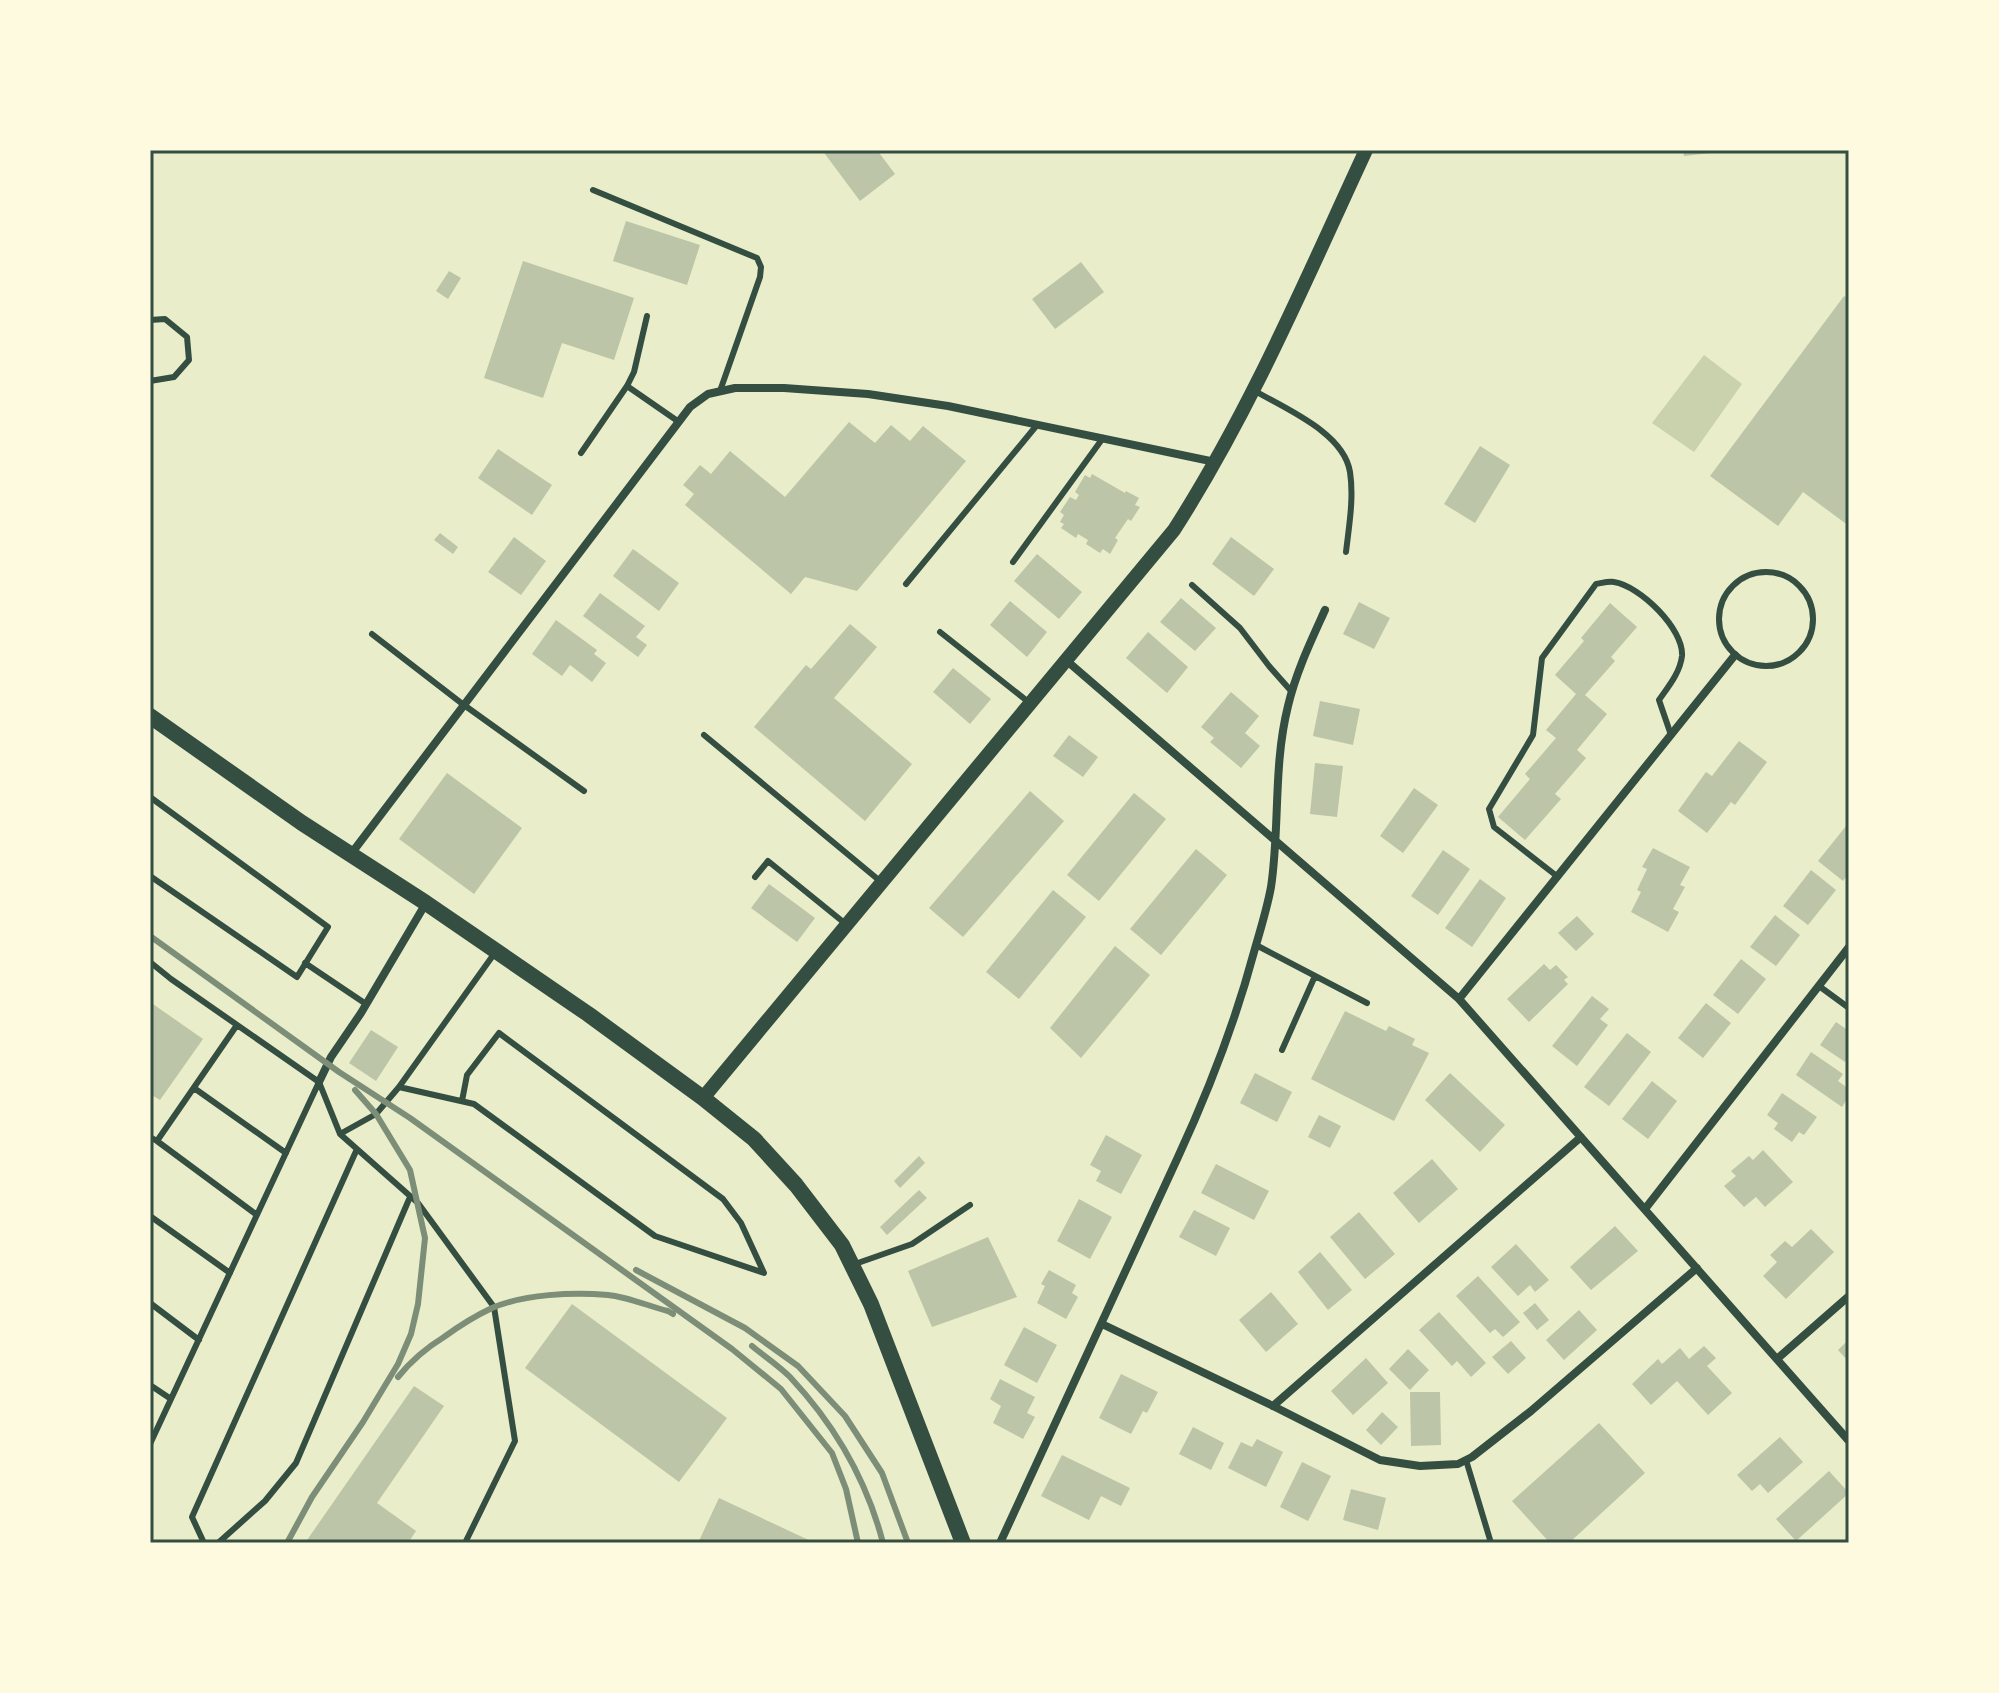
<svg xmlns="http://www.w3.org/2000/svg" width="1999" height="1693" font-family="'Libre Baskerville',serif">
  <rect width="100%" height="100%" fill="#e9edc9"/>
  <!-- green -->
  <path fill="#cad2ad" d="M1704,355L1742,384L1694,452L1652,423Z"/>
  <!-- building -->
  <path fill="#bcc5a7" d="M822,150H877L895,174L860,201Z
    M1683,150H1711V153L1684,156Z
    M626,221L700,245L687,285L613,261Z
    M523,261L634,298L614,360L562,343L543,398L484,378Z
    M1081,262L1104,292L1055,329L1032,299Z
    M449,271L461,278L448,299L436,291Z
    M1844,296L1849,300V526L1803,492L1778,526L1710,476Z
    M849,422L875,443L891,425L910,441L923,426L966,461L857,591L805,577L791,594L685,505L694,494L683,485L700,465L711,474L730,451L785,497Z
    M1480,446L1510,465L1475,523L1444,504Z
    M498,449L552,485L532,515L478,478Z
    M1092,474L1125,493L1126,491L1139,498L1135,505L1140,507L1131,521L1128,519L1115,538L1118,540L1110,554L1103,549L1100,553L1086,544L1088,540L1078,534L1076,538L1061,528L1064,524L1060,522L1064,515L1060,512L1070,497L1076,500L1079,495L1075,492L1085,475L1090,478Z
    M440,533L458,547L453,554L434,540Z
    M514,537L546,561L521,595L488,572Z
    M1231,537L1274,569L1254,596L1212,564Z
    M633,549L679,583L659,611L613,576Z
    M1037,554L1082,592L1059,619L1014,581Z
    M600,593L645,626L636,637L647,645L638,657L583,616Z
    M1181,598L1216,628L1195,651L1160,622Z
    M1010,601L1047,632L1027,657L990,625Z
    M1359,602L1390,618L1374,649L1343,634Z
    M1610,603L1637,627L1611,657L1615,661L1585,695L1607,714L1577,750L1586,758L1555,794L1561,799L1525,840L1498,817L1530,779L1525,774L1556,738L1546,730L1576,694L1555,675L1584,641L1581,638Z
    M556,620L597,650L594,654L606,663L592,682L570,665L562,676L532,654Z
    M850,624L877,647L834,698L912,764L865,821L754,727L806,665L811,669Z
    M1148,632L1188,667L1167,693L1126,658Z
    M953,668L991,699L970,724L933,692Z
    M1231,692L1259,716L1245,733L1260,746L1241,768L1210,742L1214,738L1201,727Z
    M1320,701L1360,709L1353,745L1313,736Z
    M1069,735L1098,757L1083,777L1053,756Z
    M1739,741L1767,762L1735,805L1731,802L1707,833L1678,811L1706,772L1712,776Z
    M1315,763L1343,766L1337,817L1310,814Z
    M447,773L522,828L474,894L399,839Z
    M1414,788L1438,805L1403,853L1380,836Z
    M1030,791L1064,821L963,937L929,908Z
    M1134,793L1166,819L1099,901L1067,875Z
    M1846,826L1849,828V873L1843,881L1818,861Z
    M1653,848L1690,867L1680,885L1685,887L1673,909L1679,912L1668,932L1631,912L1641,892L1637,890L1647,869L1642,867Z
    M1196,849L1227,875L1161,955L1130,929Z
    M1443,850L1470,869L1438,915L1411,896Z
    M1811,870L1836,890L1808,925L1783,906Z
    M1480,879L1506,898L1472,947L1445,928Z
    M769,884L815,918L797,942L751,908Z
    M1053,890L1086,917L1019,999L986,972Z
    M1775,915L1800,935L1776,966L1750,947Z
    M1577,916L1594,934L1576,951L1558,933Z
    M1115,946L1150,975L1081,1058L1050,1028Z
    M1741,959L1766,979L1738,1014L1713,995Z
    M1544,964L1550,970L1556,965L1568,977L1564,980L1568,984L1529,1022L1507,999Z
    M1592,996L1609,1009L1600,1019L1608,1025L1577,1066L1552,1046Z
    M150,1002L203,1039L160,1100L150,1094Z
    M1706,1003L1731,1023L1703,1058L1678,1038Z
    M1345,1011L1386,1031L1389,1026L1415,1039L1412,1045L1429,1053L1394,1121L1311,1079Z
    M1836,1022L1849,1031V1056L1845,1062L1820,1045Z
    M371,1030L398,1047L376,1081L349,1063Z
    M1627,1033L1651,1052L1609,1106L1584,1087Z
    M1811,1052L1843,1074L1838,1081L1849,1089V1096L1842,1107L1796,1075Z
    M1255,1073L1292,1092L1277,1122L1240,1103Z
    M1450,1073L1505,1125L1480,1152L1425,1100Z
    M1652,1081L1677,1101L1648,1139L1622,1119Z
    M1782,1093L1817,1117L1804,1135L1799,1132L1792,1142L1774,1129L1778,1123L1767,1115Z
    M1319,1115L1341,1126L1330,1148L1308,1137Z
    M1106,1135L1142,1155L1121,1194L1096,1181L1101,1171L1090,1165Z
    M1763,1150L1793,1182L1765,1207L1756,1197L1744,1207L1724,1186L1736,1176L1731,1171L1749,1156L1753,1160Z
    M919,1156L925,1163L900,1188L894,1181Z
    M1432,1159L1458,1189L1419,1223L1393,1193Z
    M1216,1164L1269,1191L1254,1220L1201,1193Z
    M919,1190L927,1198L887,1235L880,1227Z
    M1079,1199L1112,1217L1090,1259L1057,1241Z
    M1194,1210L1230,1228L1216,1256L1179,1237Z
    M1359,1212L1395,1254L1365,1279L1330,1237Z
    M1615,1226L1638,1251L1591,1290L1570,1267Z
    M1811,1229L1834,1252L1786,1299L1763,1276L1777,1262L1770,1255L1785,1241L1792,1247Z
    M988,1237L1017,1297L932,1327L908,1271Z
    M1516,1244L1549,1280L1535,1292L1530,1285L1518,1296L1491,1267Z
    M1320,1252L1352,1290L1328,1310L1298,1272Z
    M1049,1270L1076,1285L1072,1293L1078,1297L1066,1319L1037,1303L1045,1286L1041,1284Z
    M1478,1276L1520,1322L1503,1337L1495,1329L1490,1333L1456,1296Z
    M1271,1292L1298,1324L1266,1352L1239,1320Z
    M1535,1303L1549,1320L1537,1330L1523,1313Z
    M572,1304L727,1418L679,1482L525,1368Z
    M1579,1310L1597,1330L1564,1360L1546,1340Z
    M1439,1312L1486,1363L1471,1377L1457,1361L1452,1366L1419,1330Z
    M1024,1327L1057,1345L1037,1383L1004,1365Z
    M1849,1339V1362L1838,1350Z
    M1511,1341L1526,1358L1508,1374L1492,1357Z
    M1704,1346L1716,1358L1707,1366L1732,1393L1708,1415L1677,1381L1651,1405L1632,1384L1658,1359L1662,1364L1680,1348L1689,1359Z
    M1408,1349L1429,1370L1410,1390L1389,1369Z
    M1366,1358L1388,1383L1353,1415L1331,1391Z
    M1121,1374L1158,1392L1147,1413L1143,1411L1131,1434L1099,1418Z
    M1000,1379L1035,1397L1027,1413L1035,1417L1023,1439L993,1423L1001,1406L990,1399Z
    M414,1386L444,1406L377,1503L416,1531L408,1543H305Z
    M1410,1392H1440L1441,1445L1411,1446Z
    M1382,1412L1398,1427L1381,1445L1366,1430Z
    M1599,1423L1645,1473L1569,1543H1550L1512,1501Z
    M1193,1427L1224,1443L1211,1470L1179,1454Z
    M1780,1437L1803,1462L1768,1493L1760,1484L1752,1491L1737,1475Z
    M1257,1439L1283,1452L1266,1487L1228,1468L1241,1442L1252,1447Z
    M1062,1455L1130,1488L1121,1506L1101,1496L1089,1520L1041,1496Z
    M1302,1462L1331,1476L1308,1521L1280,1507Z
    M1829,1471L1849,1493L1796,1541L1776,1519Z
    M1351,1489L1386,1498L1378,1530L1343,1520Z
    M719,1498L815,1543H698Z"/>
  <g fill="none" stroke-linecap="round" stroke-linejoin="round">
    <!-- service -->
    <path stroke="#344e41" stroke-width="6" d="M593,190L757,258L761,267L760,277L720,391
      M150,320L165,319L187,337L189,360L174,377L150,381
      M627,386L679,422
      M1255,391C1286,409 1344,433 1350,472C1354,498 1349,526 1346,552
      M581,453L627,386L634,372L647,316
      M1013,562L1103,438
      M1719 619a47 47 0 1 1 94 0a47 47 0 1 1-94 0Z
      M906,584L1037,425
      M1192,585L1240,628L1269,666L1292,692
      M940,632L1031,704
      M372,634L464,705L584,791
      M704,735L880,881
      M150,797L328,927L297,977L150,876
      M755,877L768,861L847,925
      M1558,877L1494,827L1489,809L1533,735L1542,658L1596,584C1602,583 1609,581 1614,582C1640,586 1684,629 1682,656C1680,673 1668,687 1659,700L1671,735
      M1256,945L1367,1003
      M150,962L171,979L319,1082L340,1134L418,1203L494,1307L515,1441L465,1543
      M305,963L366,1004
      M1819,986L1849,1008
      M1282,1050L1315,976
      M399,1087L474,1104L655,1236L764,1273L741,1223L723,1199L499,1033L467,1075L462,1101
      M194,1088L286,1153
      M340,1134L376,1114L399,1087L494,954
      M150,1137L157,1141L237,1025
      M157,1141L257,1215
      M150,1216L230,1273
      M855,1264L912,1244L970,1205
      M150,1303L199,1340
      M150,1385L171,1399
      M150,1444L319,1082
      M1466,1460L1491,1543
      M204,1543L192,1517L357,1149
      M218,1543L265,1501L296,1463L410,1197"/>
    <!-- minor -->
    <path stroke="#344e41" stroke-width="8" d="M1067,661L1459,999L1849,1441
      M351,854L690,407L708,394L735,388H784L868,394L948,406L1215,462
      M1459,999L1735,655
      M319,1082L331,1057L361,1013L426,903
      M1645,1209L1849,947
      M1102,1324L1273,1406L1380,1460L1420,1466L1458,1464L1472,1457L1531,1411L1697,1268
      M1777,1359L1849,1296
      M1273,1406L1581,1137
      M1000,1543L1178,1157C1209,1090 1235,1023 1254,952C1260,931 1267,909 1271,887C1280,827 1273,766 1288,706C1296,672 1311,641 1325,610
      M1848,1543L1849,1542"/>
    <!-- tertiary -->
    <path stroke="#344e41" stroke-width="14" d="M703,1098L1174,530C1251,410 1306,279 1366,150"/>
    <!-- secondary -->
    <path stroke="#344e41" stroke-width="16" d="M150,716L302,823L426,903L588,1014L703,1098L754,1139L796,1185L842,1245L871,1304L963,1543"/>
    <!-- rail -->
    <path stroke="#7c8e77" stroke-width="6" d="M150,936L339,1072L410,1118L732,1349L781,1389L832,1453L846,1489L858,1543
      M636,1270L745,1328L798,1366L845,1416L882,1473L908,1543
      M752,1346C764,1356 779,1366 790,1377C834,1424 867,1481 883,1543
      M398,1377C411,1361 426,1348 444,1337C459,1326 475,1316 492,1308C524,1294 573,1292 608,1295C628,1297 648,1306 668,1311L673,1314
      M287,1543L312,1497L363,1422L398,1364L411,1334L418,1304L425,1238L410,1170L376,1114L355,1090"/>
  </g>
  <!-- border -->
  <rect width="1999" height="1693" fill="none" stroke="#fefae0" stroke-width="304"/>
  <rect x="152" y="152" width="1695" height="1389" fill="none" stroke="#344e41" stroke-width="3"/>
</svg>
